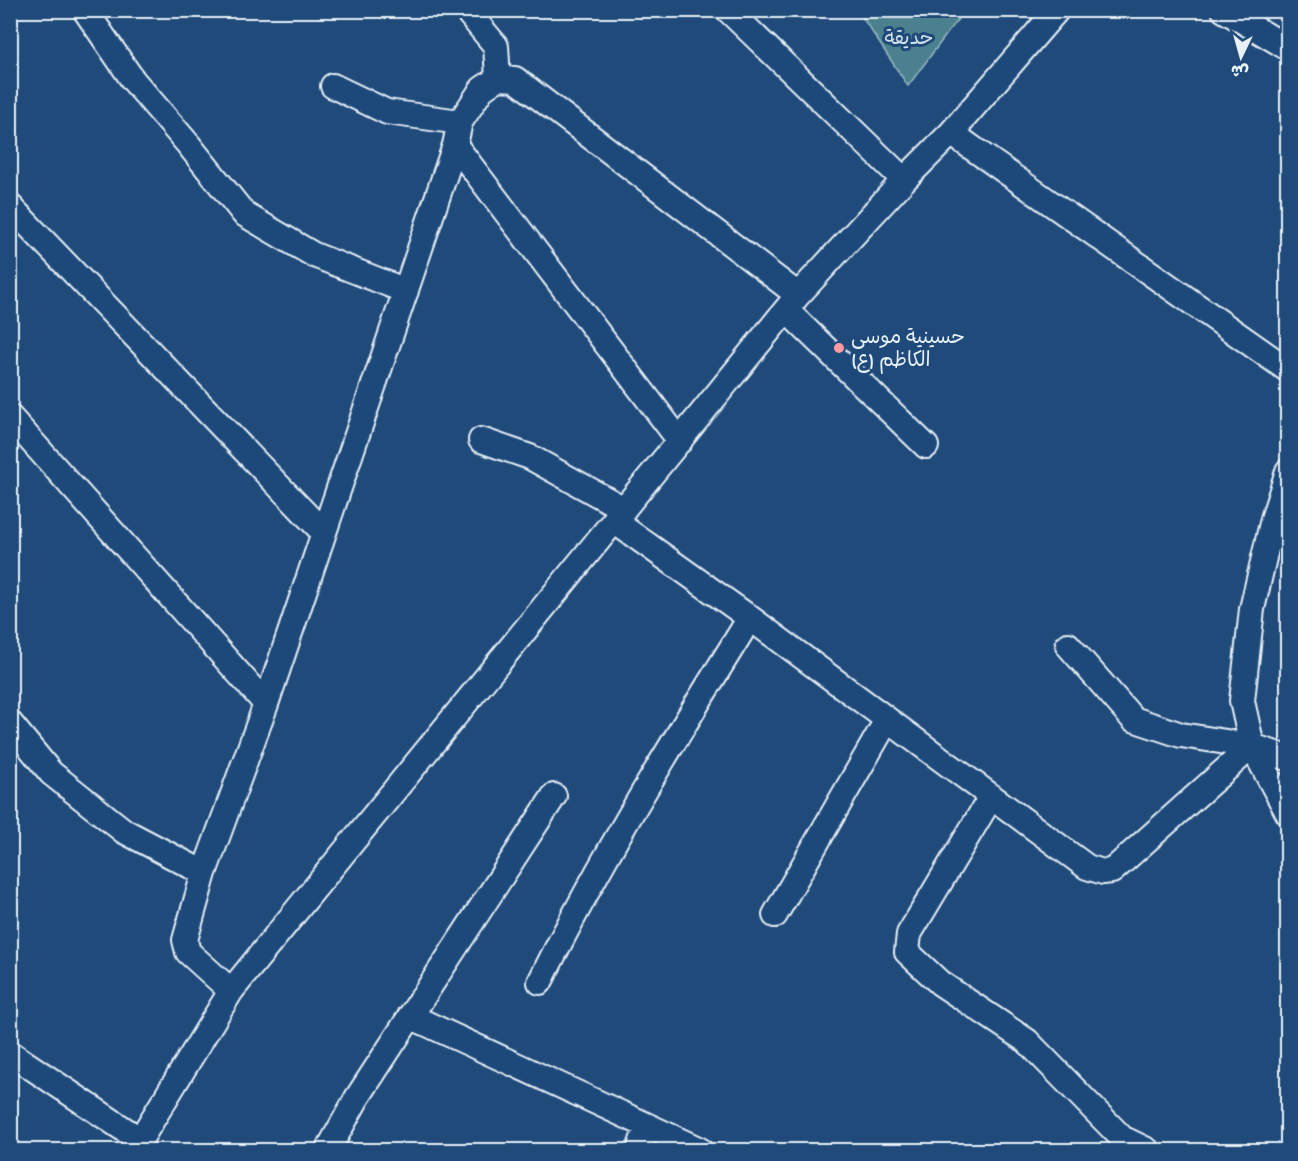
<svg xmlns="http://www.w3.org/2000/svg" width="1298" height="1161" font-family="'Gochi Hand','Playpen Sans Arabic',sans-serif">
  <rect width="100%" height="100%" fill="#1f4a7a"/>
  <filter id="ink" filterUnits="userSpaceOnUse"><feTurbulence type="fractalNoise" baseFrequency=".0167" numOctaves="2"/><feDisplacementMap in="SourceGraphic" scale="12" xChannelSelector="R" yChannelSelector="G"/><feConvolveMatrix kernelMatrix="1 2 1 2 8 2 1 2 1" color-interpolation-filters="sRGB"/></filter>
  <g filter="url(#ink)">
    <!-- green -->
    <path fill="#4c818e" stroke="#9ab9c3" stroke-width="1.5" d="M858,11H964L908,86Z"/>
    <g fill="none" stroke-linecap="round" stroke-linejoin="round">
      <!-- street casing -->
      <g stroke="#e8f1f8" stroke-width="28">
        <path id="street" d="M85,10L133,80L188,144L244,214L314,255L406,291
          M466,10L496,46L498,78
          M728,10L904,180
          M1224,10L1288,48
          M333,86L387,112L460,122
          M951,133L1288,370
          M455,145L680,441
          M10,206L323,532
          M786,310L926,446
          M10,417L266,704
          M481,440L530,457L624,509
          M1288,471L1273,519L1252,609L1242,701L1252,746L1288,813
          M614,521L750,618L1087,867L1103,872L1112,871L1252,746
          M1068,645L1133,719L1181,735L1252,746L1288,758
          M10,723L51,773L124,831L204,873
          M991,797L909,934L907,952L940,983L1027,1041L1122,1138L1147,1150
          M775,915L887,720
          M540,982C602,856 676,737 750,618
          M231,991L188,952L185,940L204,873L266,704L455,145L460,122L482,89L498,78L515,79L798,295
          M410,1016L700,1150
          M10,1053L140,1140
          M135,1150L140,1140L231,991L798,295L904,180L951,133L1057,10
          M328,1150L357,1098L554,796
          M639,1150L647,1127"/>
      </g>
      <!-- street -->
      <use href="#street" stroke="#1f4a7a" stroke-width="24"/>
    </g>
  </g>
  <!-- markers -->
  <circle fill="#ff9aa2" stroke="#1f4a7a" stroke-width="2" cx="839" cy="348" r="6"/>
  <g text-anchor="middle" stroke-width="6" stroke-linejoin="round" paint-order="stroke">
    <!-- park labels -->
    <g font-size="20" fill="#d1e0e8" stroke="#1f4a7a">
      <text x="909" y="44">حديقة</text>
    </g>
    <!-- poi labels -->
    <g font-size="20" fill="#e8f1f8" stroke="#1f4a7a" text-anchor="start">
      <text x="851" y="343">حسينية موسى<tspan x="851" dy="23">الكاظم (ع)</tspan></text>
    </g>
  </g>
  <!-- margin -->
  <rect width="1298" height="1161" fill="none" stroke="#1f4a7a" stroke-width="36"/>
  <rect x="18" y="18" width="1262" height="1125" fill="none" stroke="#e8f1f8" stroke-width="2" filter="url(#ink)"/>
  <!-- north arrow -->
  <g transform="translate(1241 57) rotate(185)" stroke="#1f4a7a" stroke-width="4.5" paint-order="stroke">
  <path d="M0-4.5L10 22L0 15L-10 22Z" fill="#e8f1f8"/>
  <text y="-9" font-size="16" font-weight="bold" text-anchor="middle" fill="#e8f1f8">ش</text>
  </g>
</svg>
